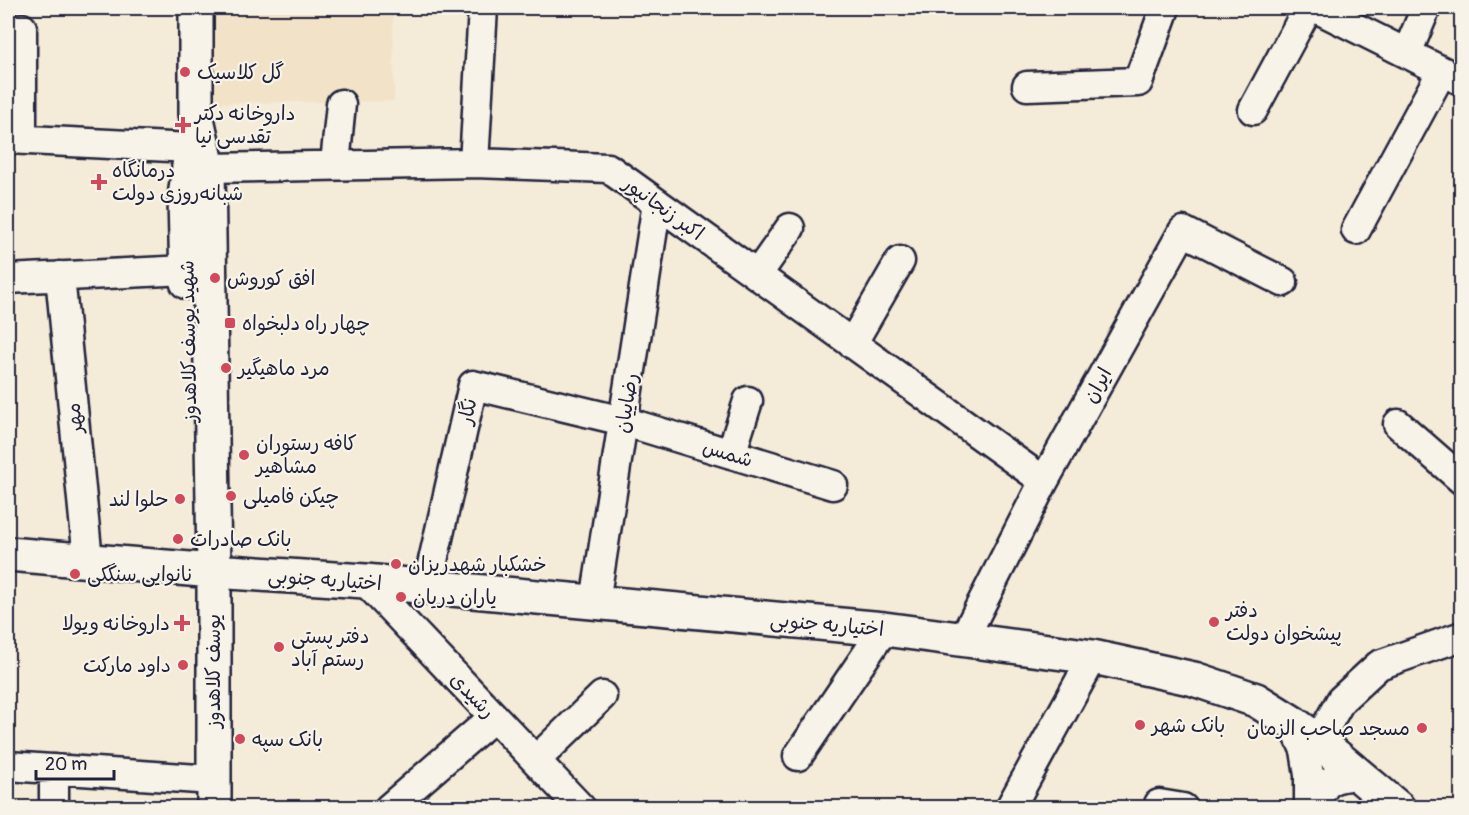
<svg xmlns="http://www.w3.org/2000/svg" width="1469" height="815" font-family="Pangolin,'Playpen Sans Arabic',sans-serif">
  <rect width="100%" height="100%" fill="#f5ebd9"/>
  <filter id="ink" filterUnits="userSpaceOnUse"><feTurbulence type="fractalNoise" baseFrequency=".0167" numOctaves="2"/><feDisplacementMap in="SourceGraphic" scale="12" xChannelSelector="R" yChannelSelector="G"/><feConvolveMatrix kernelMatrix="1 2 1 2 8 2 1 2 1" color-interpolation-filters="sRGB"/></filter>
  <g filter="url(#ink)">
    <!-- built -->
    <path fill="#f2e2c7" d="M198,8H393L394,101L199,103Z"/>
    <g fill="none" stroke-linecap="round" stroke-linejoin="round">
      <!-- minor casing -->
      <g stroke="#22223b" stroke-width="33">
        <path id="minor" d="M1316,8L1462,81
          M1407,53L1426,8
          M1027,86L1138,82L1165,8
          M1253,110L1308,8
          M8,139L191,148
          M22,139V28
          M474,163L483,8
          M335,164L341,104
          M208,168L474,163L608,168L1044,481
          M1356,230L1442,71
          M757,275L790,228
          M60,276L88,560
          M8,279L186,270
          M852,344L900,261
          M1398,424L1462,480
          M731,454L748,401
          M365,581L581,808
          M427,587L473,385L623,421L833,485
          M595,602L657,203
          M963,640L1044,481L1183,231L1283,282
          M1293,723L1305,750L1309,775V808
          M1318,741L1341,700L1379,665L1462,636
          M798,756L884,629
          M536,760L602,696
          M8,766L213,780
          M54,769V808
          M1159,804L1183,808
          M389,808L494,717
          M1010,808L1093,657
          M1315,808C1324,779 1331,777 1359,775"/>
      </g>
      <!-- major casing -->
      <g stroke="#22223b" stroke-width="38">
        <path id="major" d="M196,8V114L208,168L214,571V808
          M187,282L185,197L191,151
          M8,554L214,571L365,581L884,629L1093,657L1194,679L1256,700L1293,723L1318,741L1398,808"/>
      </g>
      <!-- minor -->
      <use href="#minor" stroke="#f7f3e8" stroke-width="28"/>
      <!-- major -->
      <use href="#major" stroke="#f7f3e8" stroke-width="33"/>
    </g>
  </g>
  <!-- markers -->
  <g fill="#d1495b" stroke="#f7f3e8" stroke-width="2">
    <circle cx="185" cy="72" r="6"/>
    <path d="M180 116h6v6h6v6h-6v6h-6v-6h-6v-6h6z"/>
    <path d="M96 173h6v6h6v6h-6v6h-6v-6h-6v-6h6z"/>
    <circle cx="215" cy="278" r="6"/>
    <rect x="224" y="317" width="12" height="12" rx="3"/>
    <circle cx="226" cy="368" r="6"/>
    <circle cx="244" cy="455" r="6"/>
    <circle cx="231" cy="496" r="6"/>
    <circle cx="180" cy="499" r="6"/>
    <circle cx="178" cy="539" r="6"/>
    <circle cx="396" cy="564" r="6"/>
    <circle cx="75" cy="574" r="6"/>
    <circle cx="401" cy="597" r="6"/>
    <circle cx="1214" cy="622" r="6"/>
    <path d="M179 614h6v6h6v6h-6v6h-6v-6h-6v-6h6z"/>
    <circle cx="279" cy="647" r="6"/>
    <circle cx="183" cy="665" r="6"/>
    <circle cx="1140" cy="725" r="6"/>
    <circle cx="1422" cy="728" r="6"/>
    <circle cx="240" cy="739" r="6"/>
  </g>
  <g text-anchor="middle" stroke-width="4.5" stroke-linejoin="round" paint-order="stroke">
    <!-- poi labels -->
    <g font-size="20" fill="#22223b" stroke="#f7f3e8" text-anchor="start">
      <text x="197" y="79">گل کلاسیک</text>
      <text x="195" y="120">داروخانه دکتر<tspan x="195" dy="23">تقدسی نیا</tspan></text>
      <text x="112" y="177">درمانگاه<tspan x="112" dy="23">شبانه‌روزی دولت</tspan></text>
      <text x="227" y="285">افق کوروش</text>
      <text x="242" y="330">چهار راه دلبخواه</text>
      <text x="238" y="375">مرد ماهیگیر</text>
      <text x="256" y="450">کافه رستوران<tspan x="256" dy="23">مشاهیر</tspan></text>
      <text x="243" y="503">چیکن فامیلی</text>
      <text x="168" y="506" text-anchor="end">حلوا لند</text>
      <text x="190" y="546">بانک صادرات</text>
      <text x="408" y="571">خشکبار شهدریزان</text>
      <text x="87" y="581">نانوایی سنگکی</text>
      <text x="413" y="604">یاران دریان</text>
      <text x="1226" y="617">دفتر<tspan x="1226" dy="23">پیشخوان دولت</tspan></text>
      <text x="170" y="630" text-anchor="end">داروخانه ویولا</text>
      <text x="291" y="643">دفتر پستی<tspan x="291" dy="23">رستم آباد</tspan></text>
      <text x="171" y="672" text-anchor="end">داود مارکت</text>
      <text x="1152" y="732">بانک شهر</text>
      <text x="1410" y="735" text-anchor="end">مسجد صاحب الزمان</text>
      <text x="252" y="746">بانک سپه</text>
    </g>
    <!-- street labels -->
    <g font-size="20" fill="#22223b" stroke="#f7f3e8">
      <text transform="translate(664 208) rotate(36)" y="7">اکبر زنجانپور</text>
      <text transform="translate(188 341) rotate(-91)" y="7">شهید یوسف کلاهدوز</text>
      <text transform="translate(1097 385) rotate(-61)" y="7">ایران</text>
      <text transform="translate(626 403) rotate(-81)" y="7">رضاییان</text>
      <text transform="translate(467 411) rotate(-77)" y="7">نگار</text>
      <text transform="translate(74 418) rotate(-96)" y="7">مهر</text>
      <text transform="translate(728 453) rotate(17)" y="7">شمس</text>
      <text transform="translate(325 579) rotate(4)" y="7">اختیاریه جنوبی</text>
      <text transform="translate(827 624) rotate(5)" y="7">اختیاریه جنوبی</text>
      <text transform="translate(213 671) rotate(-90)" y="7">یوسف کلاهدوز</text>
      <text transform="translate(473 695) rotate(46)" y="7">رشیدی</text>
    </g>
  </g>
  <!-- margin -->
  <rect width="1469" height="815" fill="none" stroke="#f7f3e8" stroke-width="30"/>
  <rect x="15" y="15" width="1439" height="785" fill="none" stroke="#22223b" stroke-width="2" filter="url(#ink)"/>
  <!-- scale -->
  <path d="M36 770v9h78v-9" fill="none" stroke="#22223b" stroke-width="3"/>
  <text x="45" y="770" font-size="18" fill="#22223b" stroke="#f7f3e8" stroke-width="4.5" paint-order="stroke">20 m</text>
</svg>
